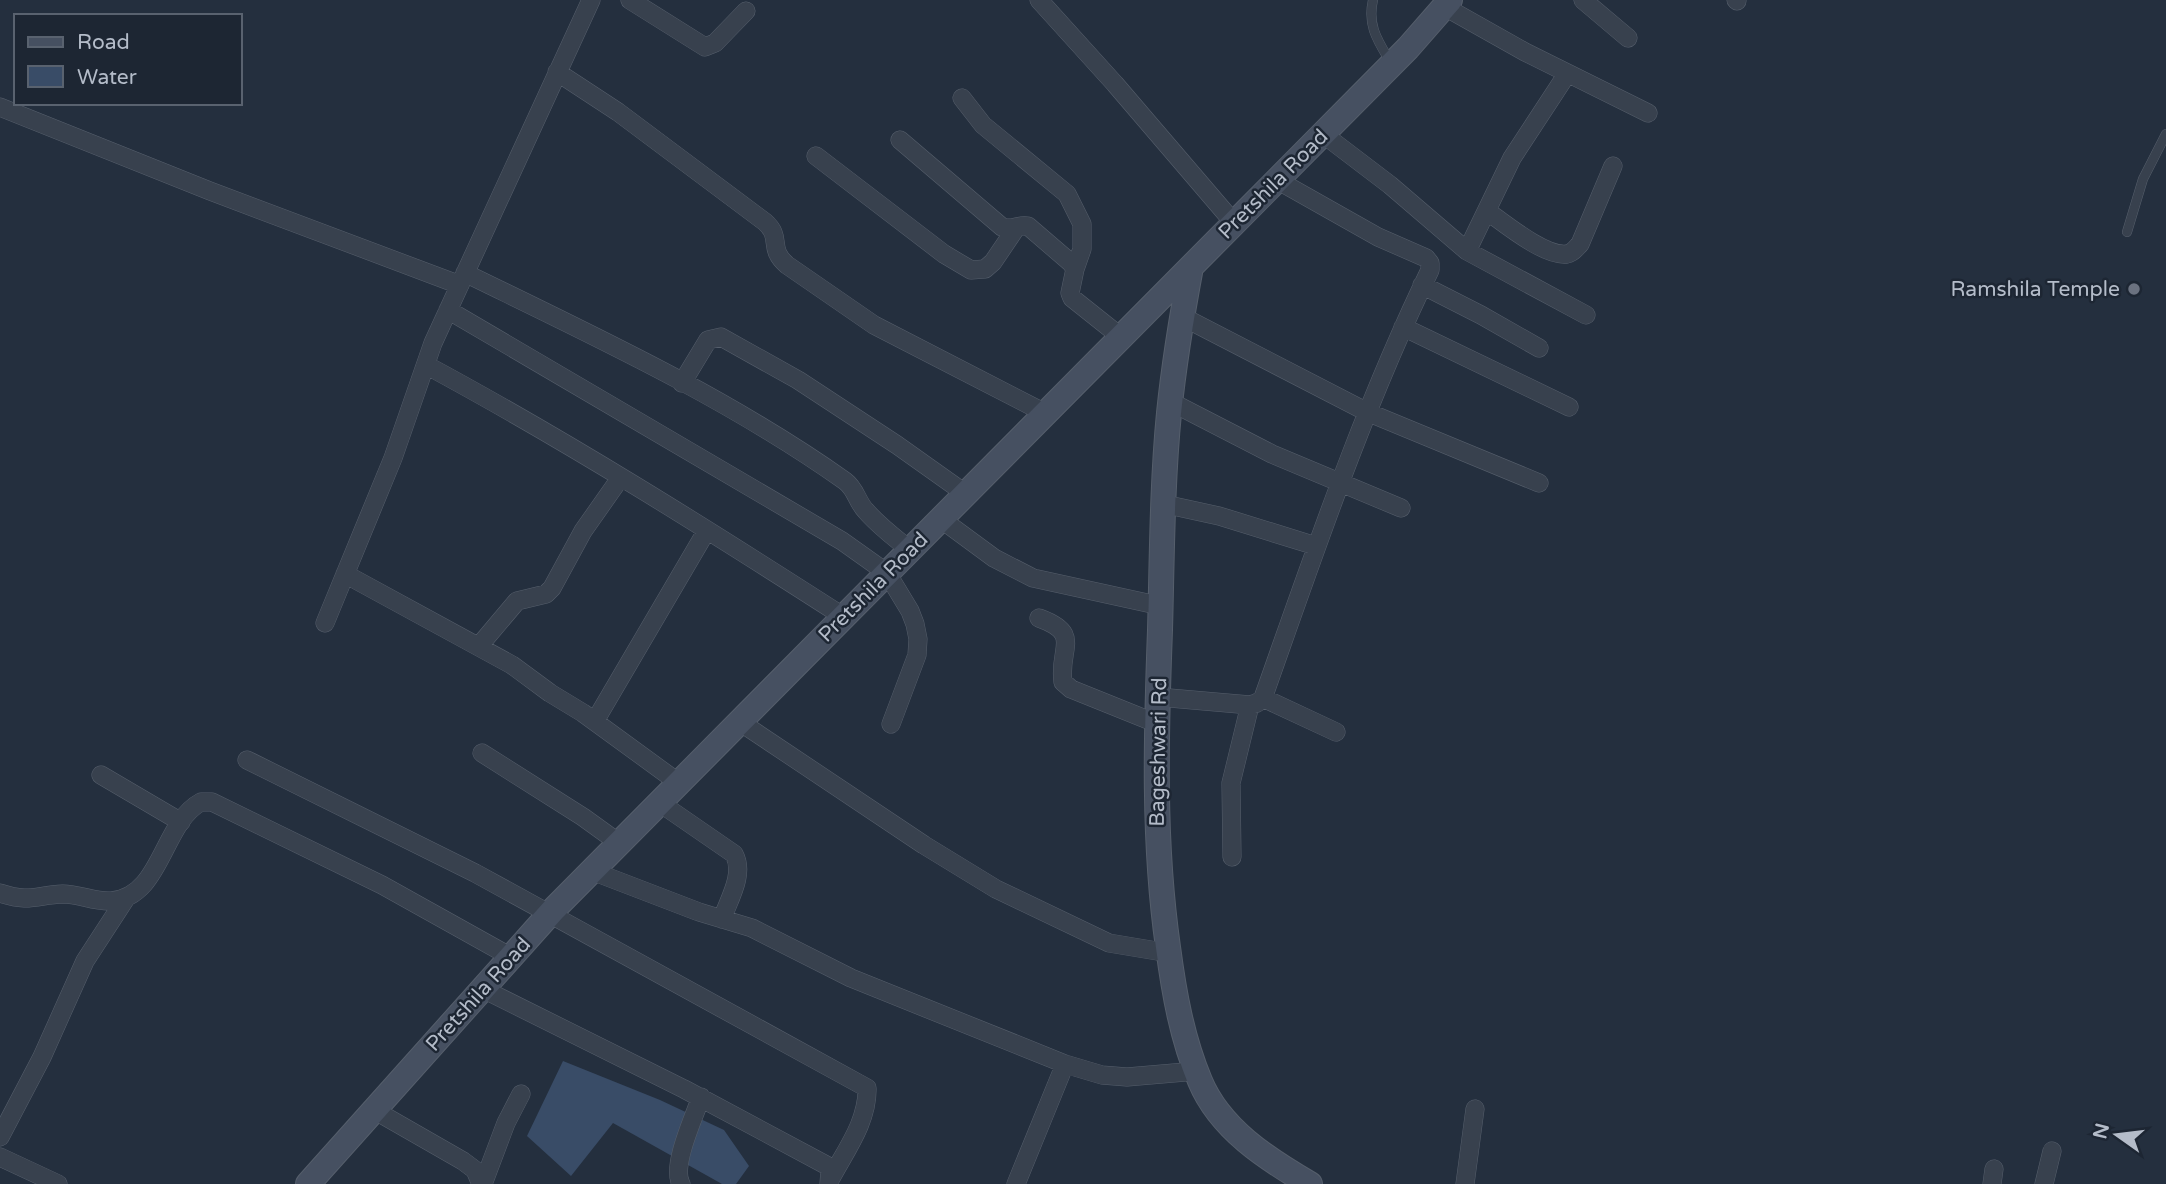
<svg xmlns="http://www.w3.org/2000/svg" width="2166" height="1184" font-family="'Varela Round',sans-serif">
  <rect width="100%" height="100%" fill="#242f3e"/>
  <!-- water -->
  <path fill="#394c67" d="M563,1061L660,1100L724,1130L749,1166L736,1184H722L613,1123L571,1176L527,1136Z"/>
  <g fill="none" stroke-linecap="round" stroke-linejoin="round">
    <!-- lane casing -->
    <g stroke="#565f6c" stroke-width="10">
      <path id="lane" d="M1373,0C1367,26 1378,41 1391,63
        M2127,232L2143,179L2166,134"/>
    </g>
    <!-- street casing -->
    <g stroke="#565f6c" stroke-width="19">
      <path id="street" d="M630,0L705,47L715,43L746,11
        M1039,0L1115,84L1234,223
        M1583,0L1628,38
        M1736,0L1737,1
        M1445,7L1525,52L1648,113
        M557,72L618,112L765,222C783,238 767,248 787,265L874,325L1045,413
        M962,98L983,125L1067,194L1082,224V249L1075,269
        M0,107L210,191L460,285
        M1323,134L1390,185L1467,251L1586,315
        M900,140L1002,227C1012,231 1018,224 1028,226L1071,263L1075,269L1070,293L1072,298L1121,337
        M816,156L944,254L971,270L985,269L993,262L1016,228
        M1487,211C1504,223 1545,257 1567,254C1573,253 1576,248 1580,244L1613,166
        M1467,251L1512,158L1567,74
        M465,273C594,336 728,398 845,481C856,489 857,502 866,511C879,526 895,538 910,550
        M1422,285L1481,315L1539,348
        M448,310L842,541L887,573L910,611L915,624L918,639L917,655L891,724
        M1181,316L1367,412L1539,483
        M1403,327L1569,407
        M426,365C569,442 707,529 844,617
        M682,383L708,340L721,337L798,380L897,445L966,494
        M1171,402L1272,454L1401,508
        M1164,504L1219,516L1316,546
        M941,519L994,558L1033,578L1161,606
        M345,574L512,665L550,693L583,713L679,783
        M1039,618C1083,634 1058,648 1063,682L1071,689L1158,724
        M325,623L393,458L433,343L591,0
        M479,646L517,601L546,594L552,588L583,531L621,477
        M1158,697L1250,705L1257,703L1263,698C1314,554 1363,408 1430,270V263L1426,258L1378,237L1277,180
        M1263,698L1336,732
        M595,721L707,530
        M740,722L924,845L996,889L1109,943L1169,953
        M482,753L583,817L619,843
        M247,760L475,873L867,1088C868,1121 846,1150 831,1178
        M101,775L181,822
        M660,803L734,854C745,874 729,899 722,919
        M1232,857L1231,783L1250,705
        M592,871L699,912L752,928L851,978L1065,1064L1102,1075L1127,1077L1197,1071
        M0,893C30,903 36,895 63,894C79,894 95,902 111,901C162,897 162,823 201,802H212L382,885L511,957
        M483,989L684,1089L826,1165L830,1170L829,1184
        M374,1110L463,1161L475,1170L481,1184
        M0,1137L42,1057L85,961L126,898
        M0,1157L58,1184
        M483,1184L506,1123L521,1094
        M681,1184C671,1166 694,1117 701,1097
        M1016,1184L1065,1064
        M1465,1184L1475,1109
        M1992,1184L1994,1169
        M2044,1184L2052,1151"/>
    </g>
    <!-- secondary casing -->
    <g stroke="#565f6c" stroke-width="26">
      <path id="secondary" d="M1191,267C1182,315 1174,364 1169,413C1162,485 1162,558 1160,630C1156,736 1153,842 1168,947C1174,993 1182,1038 1200,1081C1220,1129 1267,1159 1310,1184
        M308,1184L554,909L1408,48L1450,0"/>
    </g>
    <!-- lane -->
    <use href="#lane" stroke="#38414e" stroke-width="9"/>
    <!-- street -->
    <use href="#street" stroke="#38414e" stroke-width="18"/>
    <!-- secondary -->
    <use href="#secondary" stroke="#465061" stroke-width="24"/>
  </g>
  <!-- markers -->
  <circle fill="#6b7280" stroke="#1d2633" stroke-width="2.5" cx="2134" cy="289" r="7"/>
  <g text-anchor="middle" stroke-width="5" stroke-linejoin="round" paint-order="stroke">
    <!-- street labels -->
    <g font-size="21" fill="#b4bcc9" stroke="#1d2633">
      <text transform="translate(1273 184) rotate(-45)" y="7">Pretshila Road</text>
      <text transform="translate(873 587) rotate(-45)" y="7">Pretshila Road</text>
      <text transform="translate(1158 752) rotate(-89)" y="7">Bageshwari Rd</text>
      <text transform="translate(478 994) rotate(-48)" y="7">Pretshila Road</text>
    </g>
    <!-- poi labels -->
    <g font-size="21" fill="#b4bcc9" stroke="#1d2633" text-anchor="end">
      <text x="2120" y="296">Ramshila Temple</text>
    </g>
  </g>
  <!-- legend -->
  <rect x="14" y="14" width="228" height="91" fill="#1d2633" stroke="#59626f" stroke-width="2"/>
  <rect x="28" y="37" width="35" height="10" fill="#465061" stroke="#59626f" stroke-width="2"/>
  <text x="77" y="49" font-size="21" fill="#b4bcc9">Road</text>
  <rect x="28" y="66" width="35" height="21" fill="#394c67" stroke="#59626f" stroke-width="2"/>
  <text x="77" y="84" font-size="21" fill="#b4bcc9">Water</text>
  <!-- north arrow -->
  <g transform="translate(2117 1135) rotate(284)" stroke="#1d2633" stroke-width="5" paint-order="stroke">
  <path d="M0-5L12 26L0 18L-12 26Z" fill="#b4bcc9"/>
  <text y="-10" font-size="19" font-weight="bold" text-anchor="middle" fill="#b4bcc9">N</text>
  </g>
</svg>
